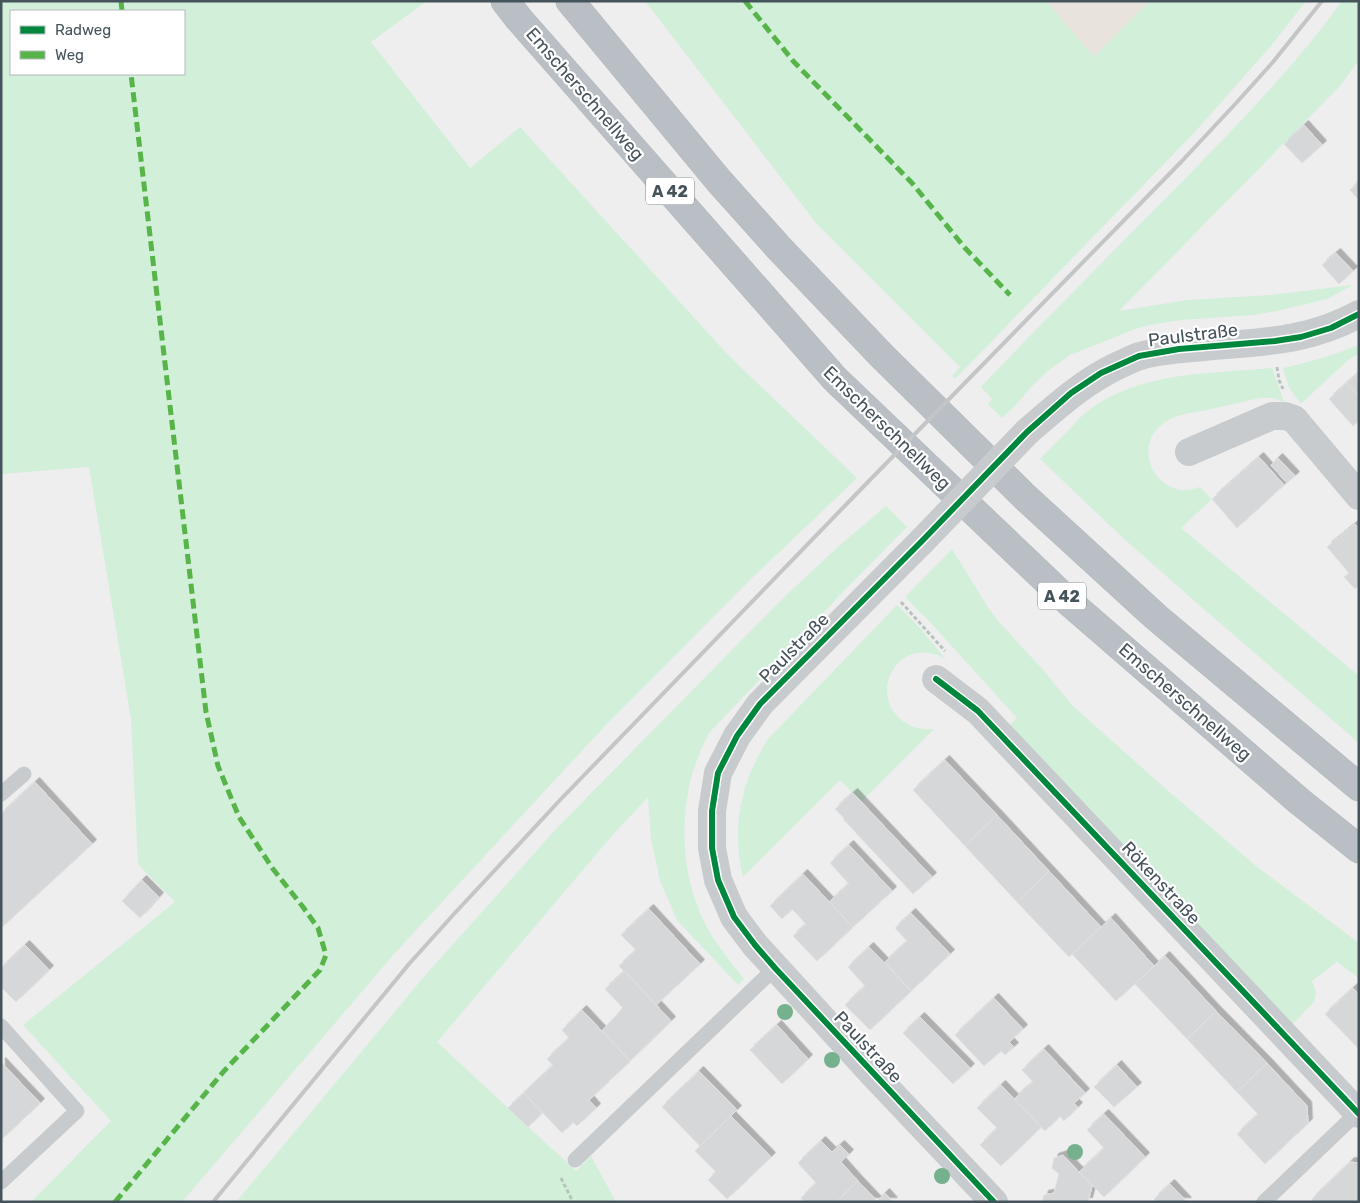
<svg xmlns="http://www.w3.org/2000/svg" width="1360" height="1203" font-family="Rubik,sans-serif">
  <defs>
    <filter id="shadow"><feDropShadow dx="4.5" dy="-4.5" stdDeviation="0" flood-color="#0004"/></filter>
  </defs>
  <rect width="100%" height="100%" fill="#efeeee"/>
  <!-- commercial -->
  <path fill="#e8e4dd" d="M1046,1H1150L1094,57Z"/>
  <!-- green -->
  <path fill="#d1efd9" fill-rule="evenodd" d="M1,1H423L424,3L371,42L470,168L520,127L730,357L857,478L752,578L603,728L395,953L182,1202H31L111,1121L23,1025L175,902L138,864L131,719L89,467L1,474ZM11,11H184V74H11Z
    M645,1H1046L1094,57L1150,1H1306L1271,46L1193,134L955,379L952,376L960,367L816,223Z
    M1342,1H1359V60L1340,86L1119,311L1187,300L1271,295L1353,285L1327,299L1277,311L1254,315L1181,320L1150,325L1135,329L1070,355L1049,370L1031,387L1015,406L1002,418L988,404L992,399L981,387C1044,320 1109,256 1174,190C1233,130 1292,70 1342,1Z
    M1359,345V354L1348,360L1301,404L1289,388L1283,368C1310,362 1334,355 1359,345Z
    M1272,368L1284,402L1272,398H1260C1242,402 1225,406 1207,410C1191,413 1173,414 1160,426C1139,444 1148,479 1174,488C1182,492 1191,490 1200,487L1212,499L1181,528L1359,676V743L1191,598L1122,537L1040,459C1049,450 1058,441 1067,432C1072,427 1077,420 1083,415C1136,371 1207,374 1272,368Z
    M886,506L907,527L842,593L709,733C701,749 694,765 690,783C678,835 685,894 714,939C723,953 734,966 744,979L738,985L677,920L660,881L651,839L648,797L610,838L437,1042L576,1171L591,1156L616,1202H236L422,979L556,829L782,599L839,546Z
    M952,549L989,609L1000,623L1045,672L1072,705L1159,783L1256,866L1359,943V978L1337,962L1312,981L1316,992L1314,1002L1292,1025L1009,726L1017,718L929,621L905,597Z
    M897,605L921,629L947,661C943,658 939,655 934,654C896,643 871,691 899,718C909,727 920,730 934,729L861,802L840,780L743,877C731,826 741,782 768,739Z"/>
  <!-- building -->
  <path fill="#d6d7d8" stroke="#e0e0e1" filter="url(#shadow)" d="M1304,125L1322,145L1302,163L1284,144Z
    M1357,183L1359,184V200L1350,190Z
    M1336,253L1353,271L1339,284L1322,265Z
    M1359,372V396L1347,383Z
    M1347,383L1359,396V421L1353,426L1329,399Z
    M1259,457L1284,485L1237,528L1212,499Z
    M1278,458L1295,476L1287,483L1271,465Z
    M1355,524L1359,528V587L1358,586L1355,589L1344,577L1349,573L1327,547Z
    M945,760L997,815L965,846L913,790Z
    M35,782L92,844L1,928V814Z
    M853,793L932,877L913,894L843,819L844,818L835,809Z
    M997,815L1049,871L1017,902L965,846Z
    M849,845L892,891L853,927L829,902L849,884L830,863Z
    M1049,871L1101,927L1069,957L1017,902Z
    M803,874L853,927L817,961L793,936L806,924L792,909L782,919L770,906Z
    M142,880L159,897L140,918L122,901Z
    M649,909L700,964L656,1005L619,966L636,950L621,935Z
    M911,913L950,954L911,991L885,962L907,941L895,928Z
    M1111,918L1154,966L1116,1001L1072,954Z
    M25,945L49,970L16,1002L1,987V968Z
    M869,947L911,991L870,1030L845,1005L865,986L848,967Z
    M1165,956L1216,1011L1187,1039L1135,984Z
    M625,971L671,1021L630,1061L602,1031L623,1008L605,989Z
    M1353,988L1359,994V1049L1325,1014Z
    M994,998L1023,1029L1009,1042L1014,1047L1005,1055L1001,1051L984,1066L955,1035Z
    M582,1010L630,1061L589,1100L596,1108L577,1126L573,1122L562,1133L524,1093L553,1065L547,1059L569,1038L562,1030Z
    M1216,1011L1267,1063L1237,1092L1187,1039Z
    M920,1017L970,1068L953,1084L903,1033Z
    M777,1025L808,1059L782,1084L750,1050Z
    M1044,1049L1085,1093L1074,1103L1078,1107L1064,1121L1060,1116L1045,1131L1014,1099L1033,1082L1022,1070Z
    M1,1062L40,1103L1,1140Z
    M1267,1063L1307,1106L1308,1123L1265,1164L1237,1134L1258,1114L1237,1092Z
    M1117,1065L1137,1087L1114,1107L1094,1087Z
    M699,1071L737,1110L700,1146L662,1107Z
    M1001,1085L1041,1127L1001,1166L980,1145L997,1128L977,1108Z
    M524,1093L542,1113L528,1127L508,1108Z
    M1104,1114L1145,1157L1104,1197L1079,1172L1104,1148L1087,1130Z
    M731,1116L771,1157L727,1199L708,1180L716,1172L695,1151Z
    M821,1141L832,1152L840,1145L849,1154L841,1162L858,1181L836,1202H804L801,1198L816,1183L798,1163Z
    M1063,1155L1092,1186L1088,1202H1042L1044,1195L1054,1193L1059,1174L1052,1168L1054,1158Z
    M1350,1162L1359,1163V1202H1314L1312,1199Z
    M858,1181L877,1201L885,1193L893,1202H836Z
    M1170,1184L1187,1202H1157L1154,1199Z"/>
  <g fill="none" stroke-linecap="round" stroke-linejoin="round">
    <!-- highway casing -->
    <g stroke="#b2b9be" stroke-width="29">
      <path id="highway" d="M505,1L519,19L835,379L1069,602L1299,801L1359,849
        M570,1L719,181L778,247L882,356L1025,497L1156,617L1359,787"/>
    </g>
    <!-- path -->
    <path stroke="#b6c3be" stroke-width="3" stroke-dasharray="4 2.5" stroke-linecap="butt" d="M1277,367L1279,380L1283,389
      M901,602L945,651
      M561,1178L573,1202"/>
    <!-- lane -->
    <path stroke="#c8cbcd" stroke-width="15" d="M1,794L24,774
      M1,1026L77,1111L1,1182
      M575,1160L775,968
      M1264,1202L1357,1113"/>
    <!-- street -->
    <path stroke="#c8cbcd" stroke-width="28" d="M1027,432C1057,406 1083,382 1119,365C1126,362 1133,358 1140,356C1160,350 1183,349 1204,347C1260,342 1308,342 1359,314
      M1189,452L1272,416H1285L1294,419L1359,496
      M922,541L760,704L737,736L718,773L712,811V848L718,880L734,917L755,945L873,1074L994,1202
      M936,679L978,711L1359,1114"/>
    <!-- highway -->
    <use href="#highway" stroke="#b9bfc4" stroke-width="28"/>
    <!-- rail -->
    <path stroke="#c3c5c7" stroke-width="4" d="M213,1202L409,964L454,914L561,799L865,485L1182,161L1238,101L1273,62L1322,1"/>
    <!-- street-bridge -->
    <path stroke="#c8cbcd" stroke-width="28" d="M922,541L1027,432"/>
    <!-- quiet -->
    <path stroke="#57b448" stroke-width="5" stroke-dasharray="10 5" stroke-linecap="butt" d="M121,1L122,11
      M745,1L794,62L912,183L965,248L1010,295
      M115,1202L224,1071L320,970L326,955L318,928L303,907L273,869L239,817L218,766L206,712L131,74"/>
    <!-- cycleway casing -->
    <g stroke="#fff" stroke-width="9">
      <path id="cycleway" d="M936,679L978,711L1359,1114
        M994,1202L775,968L755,945L734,917L718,880L712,848V811L718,773L737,736L760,704L922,541L1027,432L1071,393L1101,373L1139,356L1179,349L1275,341L1301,337L1331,328L1359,314"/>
    </g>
    <!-- cycleway -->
    <use href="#cycleway" stroke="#00873e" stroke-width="6"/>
  </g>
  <!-- trees -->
  <g fill="#76b18d">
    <circle cx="785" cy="1012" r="8"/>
    <circle cx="832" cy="1060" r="8"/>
    <circle cx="1075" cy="1152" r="8"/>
    <circle cx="942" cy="1176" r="8"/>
  </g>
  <g text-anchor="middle" stroke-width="4.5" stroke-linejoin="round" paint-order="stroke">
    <!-- shield labels -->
    <g fill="#fff" stroke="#7d878c" stroke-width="1">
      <rect x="646" y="177.5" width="48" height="27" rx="4"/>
      <rect x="1038" y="582.5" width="48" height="27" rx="4"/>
    </g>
    <g font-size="16" font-weight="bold" fill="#45535b">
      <text x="670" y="197">A 42</text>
      <text x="1062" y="602">A 42</text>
    </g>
    <!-- street labels -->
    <g font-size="18" fill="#45535b" stroke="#fff">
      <text transform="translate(585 94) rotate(49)" y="6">Emscherschnellweg</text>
      <text transform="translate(1193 335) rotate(-7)" y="6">Paulstraße</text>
      <text transform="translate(887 428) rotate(44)" y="6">Emscherschnellweg</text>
      <text transform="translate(794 648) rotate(-45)" y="6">Paulstraße</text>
      <text transform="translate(1185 702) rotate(41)" y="6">Emscherschnellweg</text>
      <text transform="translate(1161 883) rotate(47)" y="6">Rökenstraße</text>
      <text transform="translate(868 1047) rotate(47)" y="6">Paulstraße</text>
    </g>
  </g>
  <!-- border -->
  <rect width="1360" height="1203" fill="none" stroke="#45535b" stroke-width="5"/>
  <!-- legend -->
  <rect x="10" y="10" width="175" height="65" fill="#ffffff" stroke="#b5babd"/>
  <rect x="20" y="26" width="25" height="8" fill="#00873e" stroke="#b5babd"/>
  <text x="55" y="35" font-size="15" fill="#45535b">Radweg</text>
  <rect x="20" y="51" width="25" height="8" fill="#57b448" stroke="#b5babd"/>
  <text x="55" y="60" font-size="15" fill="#45535b">Weg</text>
</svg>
